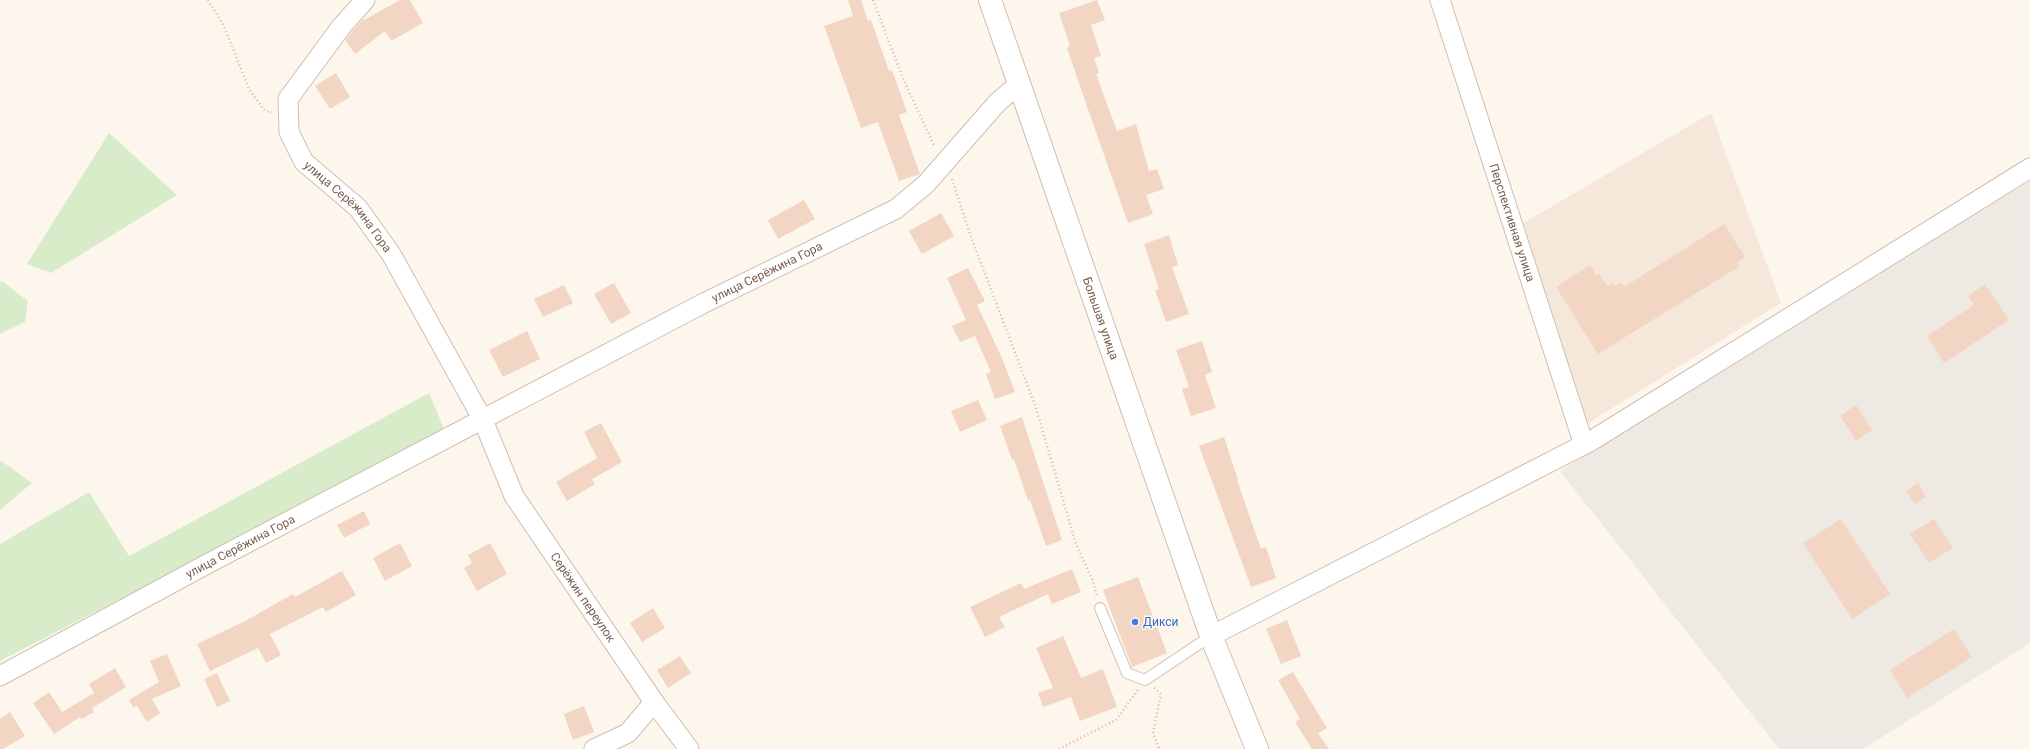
<svg xmlns="http://www.w3.org/2000/svg" width="2030" height="749" font-family="Roboto,sans-serif">
  <rect width="100%" height="100%" fill="#fdf6ec"/>
  <!-- residential -->
  <path fill="#f5e8da" d="M1711,113L1781,303L1585,425L1520,225Z"/>
  <!-- industrial -->
  <path fill="#efe9e4" d="M2030,180V643L1863,749H1779L1560,471Z"/>
  <!-- green -->
  <path fill="#d8ecc9" d="M109,133L177,195L51,273L27,264Z
    M2,281L28,301L25,322L0,334V282Z
    M429,393L445,431L0,661V544L89,492L129,556Z
    M0,460L32,483L0,510Z"/>
  <!-- building -->
  <path fill="#f3d5c3" d="M400,0H410L423,23L391,41L385,31L355,54L345,40L350,34L363,19L364,20Z
    M848,0H861L868,21L871,20L889,71L892,70L907,112L899,115L920,174L899,181L878,122L861,128L824,26L853,16Z
    M1097,0L1105,20L1091,25L1101,56L1094,58L1099,73L1096,74L1117,131L1136,124L1149,171L1157,169L1164,189L1146,195L1153,214L1128,223L1083,95L1067,48L1070,46L1059,13Z
    M336,73L350,97L330,109L315,86Z
    M804,200L815,219L778,239L768,220Z
    M941,213L954,236L922,254L909,231Z
    M1724,224L1745,257L1737,262L1740,266L1598,354L1556,287L1590,265L1596,275L1599,273L1607,286L1612,283L1614,286L1622,283L1624,287Z
    M1169,235L1178,265L1172,267L1189,314L1166,322L1155,290L1159,289L1144,244Z
    M968,268L985,301L977,305L1002,358L1015,392L995,399L986,374L991,372L975,336L960,342L952,326L966,320L947,278Z
    M614,283L631,313L611,324L594,294Z
    M1985,284L2009,320L1944,363L1927,336L1974,305L1968,296Z
    M564,285L573,303L543,317L534,299Z
    M527,331L540,359L503,377L489,350Z
    M1202,341L1212,372L1205,375L1216,408L1191,416L1182,389L1189,387L1176,350Z
    M978,400L987,420L960,432L951,411Z
    M1856,405L1872,430L1856,441L1840,416Z
    M1022,417L1062,540L1046,546L1030,500L1028,501L1014,459L1012,460L1000,426Z
    M601,423L622,462L592,479L595,484L567,501L556,482L597,458L584,432Z
    M1224,437L1238,480H1237L1261,549L1266,547L1276,578L1251,587L1199,446Z
    M1918,483L1926,497L1915,504L1906,491Z
    M364,511L370,524L344,538L337,525Z
    M1841,519L1890,594L1852,619L1803,543Z
    M1934,519L1953,548L1929,563L1910,534Z
    M400,543L412,566L385,581L373,558Z
    M490,543L507,574L477,591L464,568L472,563L468,555Z
    M1072,569L1081,592L1052,604L1048,594L999,617L1005,627L985,637L970,607L1021,583L1024,589Z
    M342,571L356,595L326,612L323,607L270,634L281,655L266,663L258,648L210,671L197,644L245,621L293,594L295,597Z
    M1138,577L1167,653L1132,667L1103,590Z
    M653,608L665,628L642,642L630,623Z
    M1287,620L1301,656L1281,664L1266,629Z
    M1954,629L1972,657L1907,698L1890,670Z
    M1063,636L1081,678L1103,669L1117,707L1080,721L1071,697L1043,707L1038,693L1053,688L1036,648Z
    M167,654L181,686L152,699L160,713L147,722L137,706L133,707L129,700L159,682L150,661Z
    M680,656L691,673L668,688L657,670Z
    M115,668L126,687L92,708L94,712L82,719L80,717L54,734L33,703L49,692L62,712L94,693L89,684Z
    M1293,672L1327,728L1318,733L1329,749H1312L1295,722L1300,719L1278,680Z
    M217,673L230,701L217,707L204,679Z
    M584,706L594,732L573,740L564,714Z
    M10,712L25,736L3,749H0V719Z"/>
  <g fill="none" stroke-linecap="round" stroke-linejoin="round">
    <!-- service casing -->
    <g stroke="#d1beb0" stroke-width="12">
      <path id="service" d="M1100,608L1127,673L1145,680L1211,636"/>
    </g>
    <!-- minor casing -->
    <g stroke="#d1beb0" stroke-width="21">
      <g id="minor">
        <path id="s1" d="M365,0L341,27L288,99L289,132L304,162L358,208L391,254L483,420L514,496L654,702L628,733L594,749"/>
        <path id="s2" d="M1440,0L1584,445"/>
        <path d="M1211,636L1591,441L2030,168"/>
        <path id="s3" d="M0,676L209,563L702,304L896,209L926,184L997,103L1020,83"/>
        <path d="M654,702L689,749"/>
      </g>
    </g>
    <!-- tertiary casing -->
    <g stroke="#d1beb0" stroke-width="24">
      <g id="tertiary">
        <path id="s4" d="M990,0L1211,636L1257,749"/>
      </g>
    </g>
    <!-- path -->
    <path stroke="#d9b8a5" stroke-width="2.5" stroke-dasharray="1 3" stroke-linecap="butt" d="M208,0L224,26L249,89L265,111L272,112
      M873,0L904,81L935,147
      M952,179L971,237L1035,405L1076,544L1093,581L1097,597
      M1154,688L1161,694L1153,733L1159,749
      M1059,749L1116,720L1138,690"/>
    <!-- service -->
    <use href="#service" stroke="#fff" stroke-width="10"/>
    <!-- minor -->
    <use href="#minor" stroke="#fff" stroke-width="19"/>
    <!-- tertiary -->
    <use href="#tertiary" stroke="#fff" stroke-width="22"/>
  </g>
  <!-- markers -->
  <circle fill="#3f7fe0" stroke="#fffaf3" stroke-width="1.5" cx="1135" cy="622" r="4"/>
  <g text-anchor="middle" stroke-width="3" stroke-linejoin="round" paint-order="stroke">
    <!-- street labels -->
    <g font-size="12" fill="#7a5c4d" stroke="#fffaf3">
      <text dy="4" stroke="none"><textPath href="#s1" startOffset="255">улица Серёжина Гора</textPath></text>
      <text dy="4" stroke="none"><textPath href="#s2" startOffset="234">Перспективная улица</textPath></text>
      <text dy="4" stroke="none"><textPath href="#s3" startOffset="867">улица Серёжина Гора</textPath></text>
      <text dy="4" stroke="none"><textPath href="#s4" startOffset="337">Большая улица</textPath></text>
      <text dy="4" stroke="none"><textPath href="#s3" startOffset="273">улица Серёжина Гора</textPath></text>
      <text dy="4" stroke="none"><textPath href="#s1" startOffset="714">Серёжин переулок</textPath></text>
    </g>
    <!-- shop labels -->
    <g font-size="12" fill="#366cbe" stroke="#fffaf3" text-anchor="start">
      <text x="1143" y="626">Дикси</text>
    </g>
  </g>
</svg>
